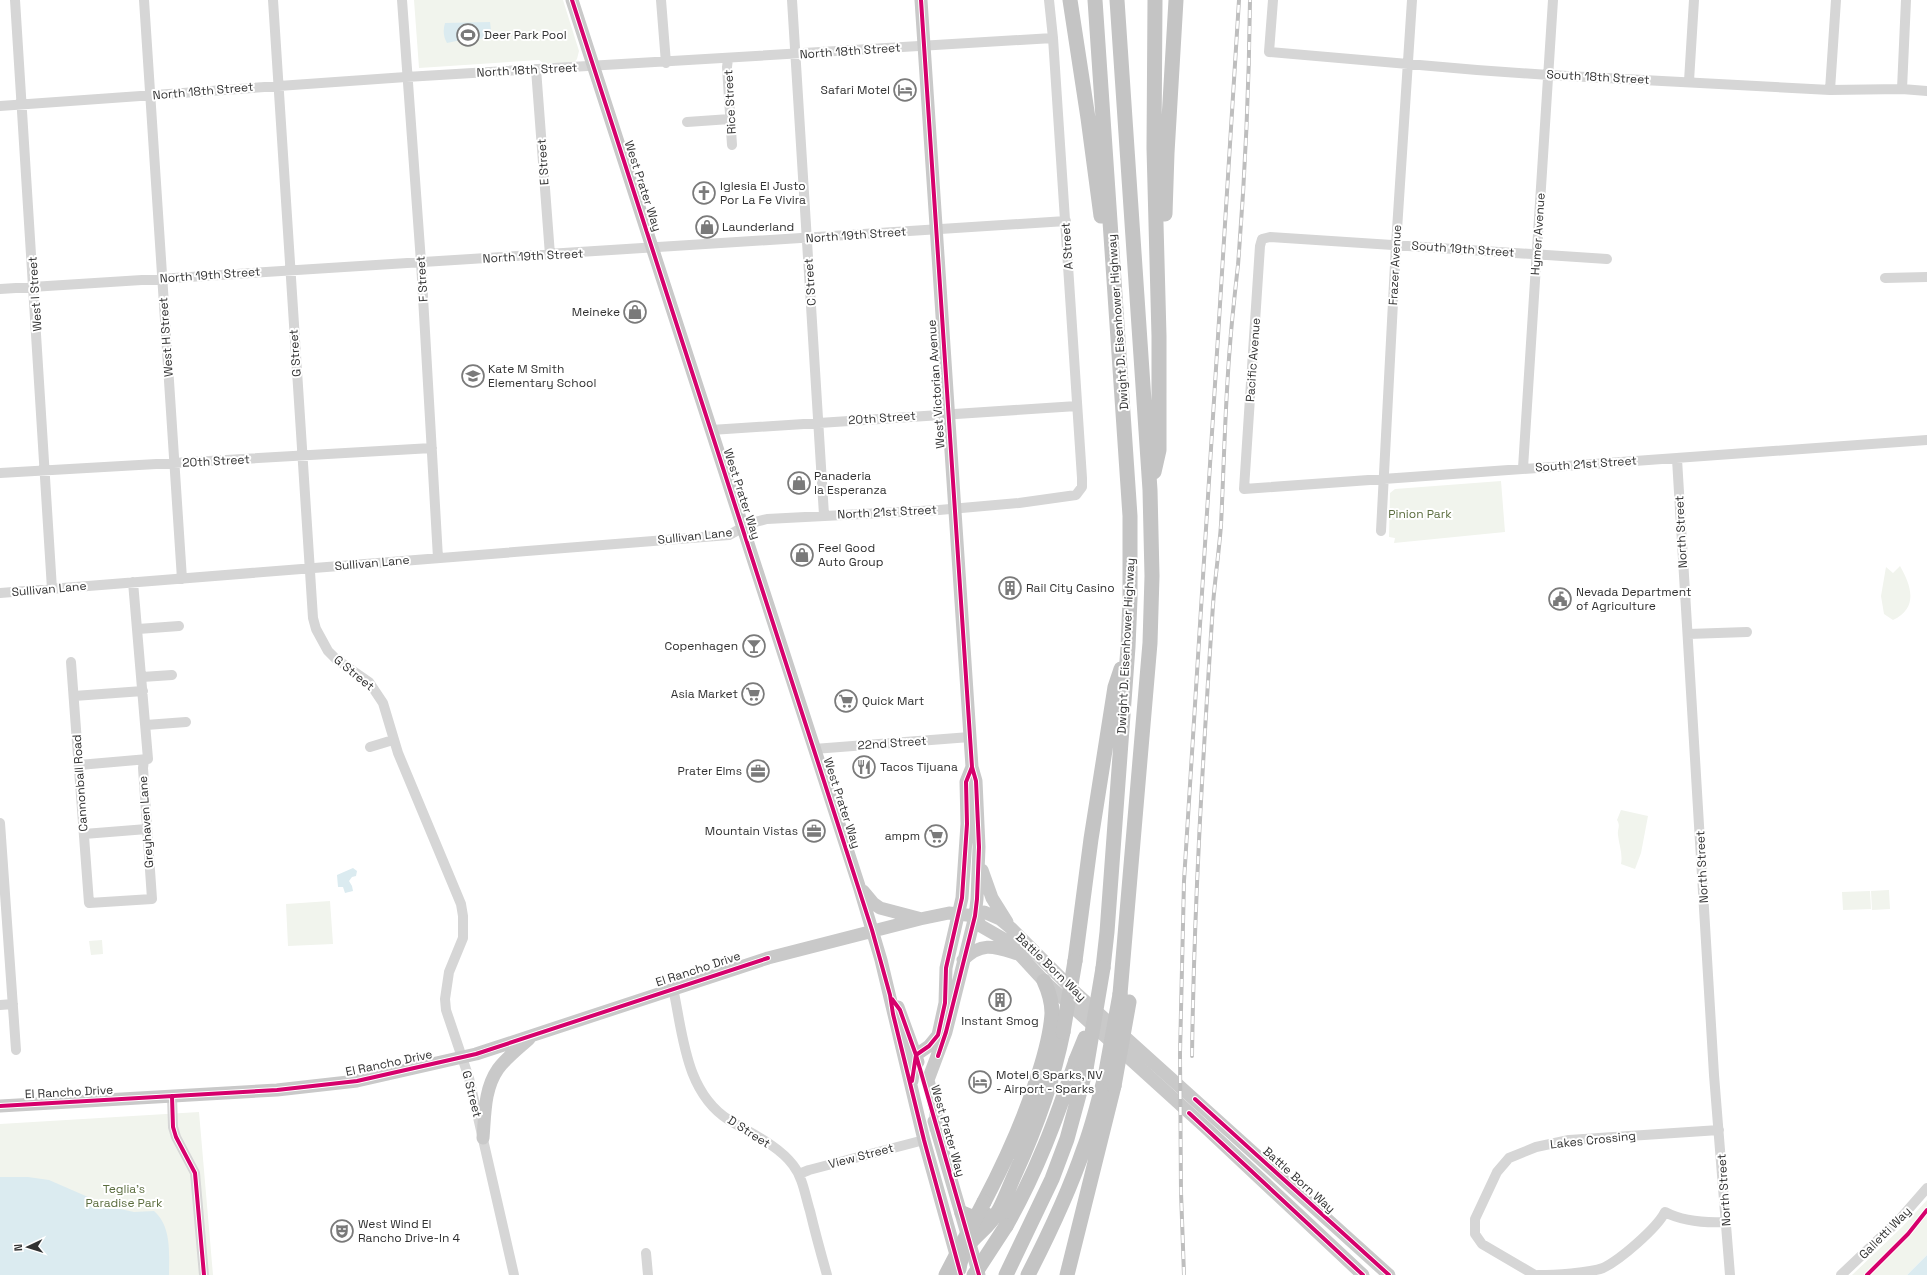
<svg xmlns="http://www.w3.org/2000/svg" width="1927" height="1275" font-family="'Space Grotesk',sans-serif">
  <rect width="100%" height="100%" fill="#fff"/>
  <!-- green -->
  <path fill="#f1f4ed" d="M414,0H563L579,51L577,59L573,64L549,67L539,60L419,68Z
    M1501,481L1505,532L1394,543L1395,538L1389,537L1390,493L1395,489Z
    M1900,566C1911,585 1919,608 1893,620L1884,614L1881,596L1886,567L1893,573Z
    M1621,810L1648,816L1641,853L1635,869L1621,864C1623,854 1619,845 1618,835C1617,829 1621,826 1617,820Z
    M1889,890L1890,909L1872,910L1871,891Z
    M1870,891L1871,909L1843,910L1842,892Z
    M330,901L333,944L288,946L286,904Z
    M102,940L103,954L91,955L89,941Z
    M199,1112L213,1275H0V1124Z
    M1927,1200V1255L1907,1275H1852L1902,1227Z"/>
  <!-- water -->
  <path fill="#dbebf0" d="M490,22L492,38L461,40L447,43C443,36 443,30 445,23Z
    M353,868L357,871L356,876L352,877L349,881L352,886L353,891L345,893L343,887H338L337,875Z
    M0,1177H28L49,1180L111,1207L134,1212L154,1211C172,1227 169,1253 169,1275H0Z
    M1927,1255V1275H1907Z"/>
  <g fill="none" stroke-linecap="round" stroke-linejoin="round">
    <!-- minor -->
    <path stroke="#d6d6d6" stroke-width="10" d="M15,0L52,589
      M144,0L182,579
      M273,0L313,618L316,629L328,651L336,659L369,682L383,703L398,753L461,904L463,916V938L449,972L445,999L446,1010L469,1078L514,1275
      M402,0L421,262L438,558
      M661,0L666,63
      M792,0L824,515
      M1273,0L1269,52L1477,70L1549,75L1830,90L1902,89L1927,91
      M728,59L727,67L732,145
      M536,69L550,255
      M1689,81L1694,0
      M1902,89L1906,0
      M1830,90L1836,0
      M0,106L406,77L1053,38
      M687,122L730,119
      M1607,259L1270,237L1262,239L1260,246L1244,489L1927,440
      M1885,278L1927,277
      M0,289L1066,221
      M711,430L1077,406
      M1677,459L1714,1075L1730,1275
      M1523,468L1553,0
      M0,473L432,448
      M1381,531L1396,245L1412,0
      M0,593L729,535L751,523L767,519L939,510L1019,503L1076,495L1082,487V478L1053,38L1049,0
      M138,629L179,626
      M1688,634L1747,632
      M71,662L89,903L152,899L143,768L144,760
      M142,677L172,675
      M74,696L143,691
      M146,725L186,722
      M370,747L393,740
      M814,749L970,737
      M79,765L148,759L133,582
      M0,823L16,1050
      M84,834L147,829
      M673,988C683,1034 685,1092 729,1120C750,1133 778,1145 793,1165C803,1178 805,1195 810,1211C815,1232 821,1254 827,1275
      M0,1005L13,1004
      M172,1096L173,1127L176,1137L195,1173L204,1275
      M799,1174L809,1170L924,1140
      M646,1253L648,1275
      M1535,1275L1482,1244L1475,1234V1219L1497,1172L1509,1158L1536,1147L1569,1140L1719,1130
      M1538,1275C1553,1275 1590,1273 1603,1268C1620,1260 1657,1228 1665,1212C1684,1222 1705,1223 1726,1222
      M1841,1275L1899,1220L1927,1188"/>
    <!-- major -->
    <path stroke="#c9c9c9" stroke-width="13" d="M572,0L859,886L881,960L924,1140L958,1262
      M921,0L972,767L976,781L979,847L977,899L975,916L946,1032L928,1080L936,1112V1129
      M982,870L992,898L1007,922
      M863,891L873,903L880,908L918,918
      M975,916L981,926L1007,941L1044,981L1205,1127L1363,1275
      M963,960C982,941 995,947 1018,954
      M898,1007L918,1062
      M912,1081L916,1055L929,1046L938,1035L945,1003L946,968L962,898L967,824L966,782L972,767
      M0,1106L277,1090L357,1081L476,1054L768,958L920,919L949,913L975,916L984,912L1000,919L1012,929L1075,992L1389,1275
      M934,1121L979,1275
      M483,1138C485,1115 484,1089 498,1069C506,1058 519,1048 529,1039"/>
    <!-- highway -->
    <path stroke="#c4c4c4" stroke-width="15" d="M1070,0L1088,118L1101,216
      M1095,0L1130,516V599L1128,647L1107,932L1103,968
      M1117,0L1150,490L1152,576L1150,643L1120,994
      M1165,214L1167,153L1176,0
      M1154,472L1159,450V336L1154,148L1155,0
      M1075,961L1091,839L1115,687L1121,669
      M984,1202C1006,1160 1025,1118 1039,1073C1045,1054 1051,1033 1052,1013C1052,1001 1049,992 1044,981
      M962,1213L974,1218L987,1215
      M1006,1226C1037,1171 1056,1120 1076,1060
      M959,1269C964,1237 984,1236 999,1210C1005,1199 1010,1185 1015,1174C1036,1128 1053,1082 1063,1032
      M1006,1275L1052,1179L1067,1139L1086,1069
      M1028,1275C1049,1234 1069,1192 1084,1148C1093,1125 1098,1101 1105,1077
      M1067,1275L1114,1086"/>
    <!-- rail casing -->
    <g stroke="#bebebe" stroke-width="4">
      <path id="rail" d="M1192,1056C1194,905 1203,755 1213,605C1215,578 1219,552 1221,525C1224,465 1225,405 1230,345C1232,318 1235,292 1238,265C1245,177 1249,89 1250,0
        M1184,1275L1181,1192L1180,1054L1184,881L1239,0"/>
    </g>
    <!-- rail -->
    <use href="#rail" stroke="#fff" stroke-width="2.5" stroke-dasharray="8" stroke-linecap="butt"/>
    <!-- highway-bridge -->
    <path stroke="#c4c4c4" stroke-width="15" d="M1063,1032L1075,961
      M1076,1060L1085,1038
      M1086,1069L1103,968
      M1105,1077L1120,994
      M1114,1086L1129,1002
      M946,1275L984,1202
      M974,1275L1006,1226"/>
    <!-- cycleway casing -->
    <g stroke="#fff" stroke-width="6">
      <path id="cycleway" d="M572,0L872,930L890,995L893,1014L924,1140L961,1275
        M921,0L972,767L976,781L979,847L977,899L975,916L946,1032L938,1056
        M892,999L900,1010L916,1055L979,1275
        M912,1081L916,1055L929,1046L938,1035L945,1003L946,968L962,898L967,824L966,782L972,767
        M172,1096L173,1127L176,1137L195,1173L204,1275
        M1195,1099L1389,1275
        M0,1106L277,1090L357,1081L476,1054L768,958
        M1189,1113L1363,1275
        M1867,1275L1908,1234L1927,1210"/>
    </g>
    <!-- cycleway -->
    <use href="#cycleway" stroke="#d6006c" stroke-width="4"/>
  </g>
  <!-- icons -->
  <defs>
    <g id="stadium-ring" transform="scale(1.15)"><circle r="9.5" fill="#fff" stroke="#7a7a7a" stroke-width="1.5"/><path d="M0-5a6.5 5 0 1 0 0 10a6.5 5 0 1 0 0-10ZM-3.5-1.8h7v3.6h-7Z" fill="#7a7a7a"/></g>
    <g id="hotel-ring" transform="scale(1.15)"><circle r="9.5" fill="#fff" stroke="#7a7a7a" stroke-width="1.5"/><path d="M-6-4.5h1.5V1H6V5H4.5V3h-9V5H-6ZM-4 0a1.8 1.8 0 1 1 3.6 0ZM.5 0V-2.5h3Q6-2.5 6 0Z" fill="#7a7a7a"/></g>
    <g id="church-ring" transform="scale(1.15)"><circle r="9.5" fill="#fff" stroke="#7a7a7a" stroke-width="1.5"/><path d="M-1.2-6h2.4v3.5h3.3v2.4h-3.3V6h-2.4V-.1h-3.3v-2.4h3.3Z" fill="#7a7a7a"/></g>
    <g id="shop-ring" transform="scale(1.15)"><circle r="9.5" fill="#fff" stroke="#7a7a7a" stroke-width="1.5"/><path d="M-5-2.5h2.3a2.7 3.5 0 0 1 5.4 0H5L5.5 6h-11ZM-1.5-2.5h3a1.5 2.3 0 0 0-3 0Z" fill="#7a7a7a"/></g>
    <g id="school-ring" transform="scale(1.15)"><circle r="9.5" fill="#fff" stroke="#7a7a7a" stroke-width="1.5"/><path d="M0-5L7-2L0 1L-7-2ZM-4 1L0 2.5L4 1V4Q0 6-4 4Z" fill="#7a7a7a"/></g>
    <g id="building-ring" transform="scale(1.15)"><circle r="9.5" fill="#fff" stroke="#7a7a7a" stroke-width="1.5"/><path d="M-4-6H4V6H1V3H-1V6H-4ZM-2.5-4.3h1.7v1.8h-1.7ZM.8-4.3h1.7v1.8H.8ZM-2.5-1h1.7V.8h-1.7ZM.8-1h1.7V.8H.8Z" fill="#7a7a7a"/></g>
    <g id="civic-ring" transform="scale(1.15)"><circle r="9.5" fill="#fff" stroke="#7a7a7a" stroke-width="1.5"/><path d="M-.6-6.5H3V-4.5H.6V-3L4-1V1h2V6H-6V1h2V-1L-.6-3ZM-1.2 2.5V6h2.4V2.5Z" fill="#7a7a7a"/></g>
    <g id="bar-ring" transform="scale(1.15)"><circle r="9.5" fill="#fff" stroke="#7a7a7a" stroke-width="1.5"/><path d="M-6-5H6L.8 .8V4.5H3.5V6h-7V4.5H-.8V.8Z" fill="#7a7a7a"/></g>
    <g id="supermarket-ring" transform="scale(1.15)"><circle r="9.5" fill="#fff" stroke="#7a7a7a" stroke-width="1.5"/><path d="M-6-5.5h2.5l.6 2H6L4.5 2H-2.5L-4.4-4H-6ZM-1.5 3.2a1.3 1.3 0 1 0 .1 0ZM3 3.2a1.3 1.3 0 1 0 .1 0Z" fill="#7a7a7a"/></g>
    <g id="restaurant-ring" transform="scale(1.15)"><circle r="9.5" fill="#fff" stroke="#7a7a7a" stroke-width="1.5"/><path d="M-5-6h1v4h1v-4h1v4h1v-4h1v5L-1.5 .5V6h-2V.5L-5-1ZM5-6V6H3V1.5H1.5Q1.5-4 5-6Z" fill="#7a7a7a"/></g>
    <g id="office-ring" transform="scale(1.15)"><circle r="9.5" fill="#fff" stroke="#7a7a7a" stroke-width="1.5"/><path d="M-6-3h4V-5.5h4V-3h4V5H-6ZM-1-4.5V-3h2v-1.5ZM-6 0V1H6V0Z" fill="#7a7a7a"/></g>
    <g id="theatre-ring" transform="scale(1.15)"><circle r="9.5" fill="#fff" stroke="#7a7a7a" stroke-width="1.5"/><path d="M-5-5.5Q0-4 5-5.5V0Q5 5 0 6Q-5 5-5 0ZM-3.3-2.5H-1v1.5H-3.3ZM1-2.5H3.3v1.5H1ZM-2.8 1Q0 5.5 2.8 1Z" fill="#7a7a7a"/></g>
  </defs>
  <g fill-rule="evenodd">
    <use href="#stadium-ring" x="468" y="35"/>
    <use href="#hotel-ring" x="905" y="90"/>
    <use href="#church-ring" x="704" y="193"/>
    <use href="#shop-ring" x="707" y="227"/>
    <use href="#shop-ring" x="635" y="312"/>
    <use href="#school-ring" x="473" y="376"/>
    <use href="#shop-ring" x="799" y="483"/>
    <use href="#shop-ring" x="802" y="555"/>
    <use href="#building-ring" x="1010" y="588"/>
    <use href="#civic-ring" x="1560" y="599"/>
    <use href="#bar-ring" x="754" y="646"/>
    <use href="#supermarket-ring" x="753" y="694"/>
    <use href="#supermarket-ring" x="846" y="701"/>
    <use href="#restaurant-ring" x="864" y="767"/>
    <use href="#office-ring" x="758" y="771"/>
    <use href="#office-ring" x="814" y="831"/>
    <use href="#supermarket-ring" x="936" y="836"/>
    <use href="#building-ring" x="1000" y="1000"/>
    <use href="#hotel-ring" x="980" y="1082"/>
    <use href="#theatre-ring" x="342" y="1231"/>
  </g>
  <g text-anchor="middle" stroke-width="4" stroke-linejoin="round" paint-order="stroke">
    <!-- poi labels -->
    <g font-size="12" fill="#323232" stroke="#fff" text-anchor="start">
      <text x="484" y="39">Deer Park Pool</text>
      <text x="890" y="94" text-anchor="end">Safari Motel</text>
      <text x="720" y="190">Iglesia El Justo<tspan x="720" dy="14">Por La Fe Vivira</tspan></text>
      <text x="722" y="231">Launderland</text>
      <text x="620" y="316" text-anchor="end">Meineke</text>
      <text x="488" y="373">Kate M Smith<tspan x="488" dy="14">Elementary School</tspan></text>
      <text x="814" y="480">Panaderia<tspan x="814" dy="14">la Esperanza</tspan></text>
      <text x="818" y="552">Feel Good<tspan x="818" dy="14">Auto Group</tspan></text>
      <text x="1026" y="592">Rail City Casino</text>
      <text x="1576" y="596">Nevada Department<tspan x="1576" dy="14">of Agriculture</tspan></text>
      <text x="738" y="650" text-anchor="end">Copenhagen</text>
      <text x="738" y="698" text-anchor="end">Asia Market</text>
      <text x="862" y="705">Quick Mart</text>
      <text x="880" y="771">Tacos Tijuana</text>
      <text x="742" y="775" text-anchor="end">Prater Elms</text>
      <text x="798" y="835" text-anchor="end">Mountain Vistas</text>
      <text x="920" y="840" text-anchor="end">ampm</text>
      <text x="1000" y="1025" text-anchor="middle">Instant Smog</text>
      <text x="996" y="1079">Motel 6 Sparks, NV<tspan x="996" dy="14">- Airport - Sparks</tspan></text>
      <text x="358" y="1228">West Wind El<tspan x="358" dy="14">Rancho Drive-In 4</tspan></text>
    </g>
    <!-- street labels -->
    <g font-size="12" fill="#323232" stroke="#fff">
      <text transform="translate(850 51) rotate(-4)" y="4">North 18th Street</text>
      <text transform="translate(527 70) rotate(-3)" y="4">North 18th Street</text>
      <text transform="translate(1598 77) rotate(3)" y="4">South 18th Street</text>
      <text transform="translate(203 91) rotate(-5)" y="4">North 18th Street</text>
      <text transform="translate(730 102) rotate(-93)" y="4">Rice Street</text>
      <text transform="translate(543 162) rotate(-94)" y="4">E Street</text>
      <text transform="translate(643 186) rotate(72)" y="4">West Prater Way</text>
      <text transform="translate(1538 234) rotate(-86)" y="4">Hymer Avenue</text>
      <text transform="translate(856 235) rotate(-4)" y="4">North 19th Street</text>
      <text transform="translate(1067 246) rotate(-94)" y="4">A Street</text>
      <text transform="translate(1463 249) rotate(4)" y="4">South 19th Street</text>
      <text transform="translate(533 256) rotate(-3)" y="4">North 19th Street</text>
      <text transform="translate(1395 265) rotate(-87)" y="4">Frazer Avenue</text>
      <text transform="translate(210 275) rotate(-4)" y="4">North 19th Street</text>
      <text transform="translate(422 279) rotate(-94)" y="4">F Street</text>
      <text transform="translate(810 282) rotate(-94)" y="4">C Street</text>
      <text transform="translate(35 294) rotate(-94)" y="4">West I Street</text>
      <text transform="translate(1118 322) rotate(-94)" y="4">Dwight D. Eisenhower Highway</text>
      <text transform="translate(166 337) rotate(-94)" y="4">West H Street</text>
      <text transform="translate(295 353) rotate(-94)" y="4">G Street</text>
      <text transform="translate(1253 360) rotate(-86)" y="4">Pacific Avenue</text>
      <text transform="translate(936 384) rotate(-94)" y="4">West Victorian Avenue</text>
      <text transform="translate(882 418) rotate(-4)" y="4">20th Street</text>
      <text transform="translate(216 461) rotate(-3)" y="4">20th Street</text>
      <text transform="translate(1586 464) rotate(-4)" y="4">South 21st Street</text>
      <text transform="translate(742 494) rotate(72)" y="4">West Prater Way</text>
      <text transform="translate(887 512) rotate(-3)" y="4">North 21st Street</text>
      <text transform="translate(1681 532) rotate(-93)" y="4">North Street</text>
      <text transform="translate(695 536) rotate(-6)" y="4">Sullivan Lane</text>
      <text transform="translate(372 563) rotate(-5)" y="4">Sullivan Lane</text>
      <text transform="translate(49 589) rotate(-5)" y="4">Sullivan Lane</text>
      <text transform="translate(1126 646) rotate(-87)" y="4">Dwight D. Eisenhower Highway</text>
      <text transform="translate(354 673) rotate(39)" y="4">G Street</text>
      <text transform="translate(892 743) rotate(-4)" y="4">22nd Street</text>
      <text transform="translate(80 783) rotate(-94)" y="4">Cannonball Road</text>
      <text transform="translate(842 803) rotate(72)" y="4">West Prater Way</text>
      <text transform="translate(146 822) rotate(-94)" y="4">Greyhaven Lane</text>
      <text transform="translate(1702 867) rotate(-93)" y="4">North Street</text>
      <text transform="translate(1051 967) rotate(44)" y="4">Battle Born Way</text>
      <text transform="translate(698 969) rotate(-18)" y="4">El Rancho Drive</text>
      <text transform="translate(389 1063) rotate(-12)" y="4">El Rancho Drive</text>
      <text transform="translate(69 1092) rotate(-3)" y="4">El Rancho Drive</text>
      <text transform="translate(472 1094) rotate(76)" y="4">G Street</text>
      <text transform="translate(948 1131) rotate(74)" y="4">West Prater Way</text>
      <text transform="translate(749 1132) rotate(33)" y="4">D Street</text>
      <text transform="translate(1593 1140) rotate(-6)" y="4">Lakes Crossing</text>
      <text transform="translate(861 1156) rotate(-15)" y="4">View Street</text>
      <text transform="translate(1299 1180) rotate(42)" y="4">Battle Born Way</text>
      <text transform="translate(1724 1190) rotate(-94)" y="4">North Street</text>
      <text transform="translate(1885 1233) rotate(-45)" y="4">Galletti Way</text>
    </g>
    <!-- park labels -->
    <g font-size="12" fill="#5b6d3f" stroke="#fff">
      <text x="1420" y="518">Pinion Park</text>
      <text x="124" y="1193">Teglia's<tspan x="124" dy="14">Paradise Park</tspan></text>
    </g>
  </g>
  <!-- north arrow -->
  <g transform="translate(28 1247) rotate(266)" stroke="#ffffff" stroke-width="3" paint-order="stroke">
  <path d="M0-3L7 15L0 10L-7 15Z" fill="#323232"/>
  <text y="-6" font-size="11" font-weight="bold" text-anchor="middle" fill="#323232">N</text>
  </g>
</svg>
